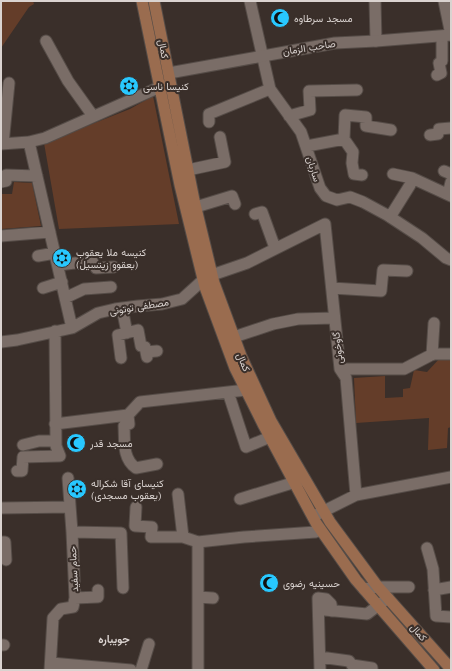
<svg xmlns="http://www.w3.org/2000/svg" width="452" height="671" font-family="'Work Sans',Vazirmatn,sans-serif">
  <rect width="100%" height="100%" fill="#3a2f2a"/>
  <!-- green -->
  <path fill="#643d29" d="M1,1H33L34,4L29,7L1,48Z
    M153,96L179,224L59,229L44,143L130,109Z
    M14,182L32,183L41,226L1,229V194H12Z
    M440,358L451,359V427L448,428L447,448L428,450L429,418L356,423L354,378L385,376V398L403,397V389L410,388L414,370L427,372Z"/>
  <g fill="none" stroke-linecap="round" stroke-linejoin="round">
    <!-- minor casing -->
    <g stroke="#554c47" stroke-width="13">
      <path id="minor" d="M250,1L270,89L301,132L320,188L326,196L337,200L350,197L363,202L387,215L422,238L446,258L451,260
        M375,1L376,41
        M444,1L451,35
        M46,41L68,81L93,116
        M437,75L441,73L439,63L442,61V37
        M289,116L310,110L309,91L357,90
        M209,122V114L270,89
        M430,135L438,134L439,129L451,128
        M344,139L353,152L352,163L354,174L362,175
        M29,142L72,328
        M1,144L29,142L45,138L160,87L169,85
        M3,144L9,83
        M307,146L344,139L345,115L366,117V126L391,130
        M188,170L225,162L220,137
        M444,171L451,174
        M393,174L412,178L451,196
        M1,182L6,181V175L37,176
        M448,194L451,182
        M196,207L232,196L235,204
        M255,214L262,212L275,248
        M390,217L410,185L412,178
        M1,236L50,232
        M38,256L55,253
        M58,265L92,261L96,268L114,267
        M212,275L247,263L325,224L340,369L346,378L356,495
        M43,288L62,282
        M332,288L381,291L383,270L407,271
        M65,298L84,289L111,287
        M122,308L127,333
        M234,337L273,324L298,319L334,318
        M1,342L17,340L72,328L98,313L115,309L138,306L162,304L182,299L203,280
        M146,352L157,351
        M432,355L434,323
        M121,358L118,335L138,330L141,346L145,347L147,357
        M340,369H404L433,354H451
        M228,392L246,447L270,437
        M128,415L129,424L124,426C125,441 122,458 136,468L157,464
        M55,424L128,415L140,402L246,390
        M23,445L39,441H55
        M17,471H22L23,457L60,456L56,446L55,331
        M178,494L183,537
        M240,499L302,480
        M136,507L135,526L152,527L151,537H183L198,542L244,537L316,532
        M1,508L70,507
        M316,515L356,495L451,477
        M72,532L121,533L123,588
        M1,542H5L6,560
        M198,542V670
        M427,548L433,569L436,616L451,617
        M364,589L378,587H409
        M434,590L451,587
        M198,597L213,598
        M75,598L98,597V590
        M325,610L367,614L388,598
        M1,645H4
        M320,657L349,661L352,665L372,668V670
        M51,663L131,670
        M50,670L53,618L61,609L73,607L75,598L72,532L68,478
        M141,670L149,644
        M320,670L318,598L326,599L331,604L332,611"/>
    </g>
    <!-- tertiary casing -->
    <g stroke="#554c47" stroke-width="13">
      <path id="tertiary" d="M169,73L335,43L376,41L451,35"/>
    </g>
    <!-- secondary casing -->
    <g stroke="#554c47" stroke-width="13">
      <path id="secondary" d="M142,1L180,185L205,287L235,368L264,426L316,523L356,580L434,670
        M154,1L194,200L214,283L241,356L271,421L330,522L378,587L451,669"/>
    </g>
    <!-- minor -->
    <use href="#minor" stroke="#7a6d67" stroke-width="11"/>
    <!-- tertiary -->
    <use href="#tertiary" stroke="#7a6d67" stroke-width="11"/>
    <!-- secondary -->
    <use href="#secondary" stroke="#9a6c4f" stroke-width="11"/>
  </g>
  <!-- icons -->
  <defs>
    <g id="mosque-disc" transform="scale(1)"><circle r="9.5" fill="#28c8ff" stroke="#3a2f2a"/><path d="M3.5-4.9A6 6 0 1 0 3.5 4.9A5 5 0 1 1 3.5-4.9Z" fill="#111"/></g>
    <g id="synagogue-disc" transform="scale(1)"><circle r="9.5" fill="#28c8ff" stroke="#3a2f2a"/><path d="M0-6.5L5.6 3.2H-5.6ZM0 6.5L5.6-3.2H-5.6Z" fill="#111"/></g>
  </defs>
  <g fill-rule="evenodd">
    <use href="#mosque-disc" x="280" y="18"/>
    <use href="#synagogue-disc" x="129" y="86"/>
    <use href="#synagogue-disc" x="62" y="258"/>
    <use href="#mosque-disc" x="76" y="443"/>
    <use href="#synagogue-disc" x="77" y="489"/>
    <use href="#mosque-disc" x="269" y="583"/>
  </g>
  <g text-anchor="middle" stroke-width="4" stroke-linejoin="round" paint-order="stroke">
    <!-- poi labels -->
    <g font-size="10" fill="#dad3d0" stroke="#3a2f2a" text-anchor="start">
      <text x="294" y="22">مسجد سرطاوه</text>
      <text x="143" y="90">کنیسا ناسی</text>
      <text x="76" y="256">کنیسه ملا یعقوب<tspan x="76" dy="12">(یعقوو زیتسیل)</tspan></text>
      <text x="90" y="447">مسجد قدر</text>
      <text x="91" y="487">کنیسای آقا شکراله<tspan x="91" dy="12">(یعقوب مسجدی)</tspan></text>
      <text x="283" y="587">حسینیه رضوی</text>
    </g>
    <!-- street labels -->
    <g font-size="10" fill="#dad3d0" stroke="#3a2f2a">
      <text transform="translate(309 47) rotate(-9)" y="4">صاحب الزمان</text>
      <text transform="translate(164 49) rotate(79)" y="4">کمال</text>
      <text transform="translate(314 169) rotate(72)" y="4">ساربان</text>
      <text transform="translate(139 306) rotate(-9)" y="4">مصطفی توتونی</text>
      <text transform="translate(337 348) rotate(-96)" y="4">گاوخونی</text>
      <text transform="translate(244 362) rotate(67)" y="4">کمال</text>
      <text transform="translate(73 569) rotate(-93)" y="4">حمام سفید</text>
      <text transform="translate(419 632) rotate(49)" y="4">کمال</text>
    </g>
    <!-- neighbourhood labels -->
    <g font-size="11" font-weight="bold" fill="#dad3d0" stroke="#3a2f2a">
      <text x="114" y="643">جویباره</text>
    </g>
  </g>
  <!-- border -->
  <rect width="452" height="671" fill="none" stroke="#dad3d0" stroke-width="4"/>
</svg>
